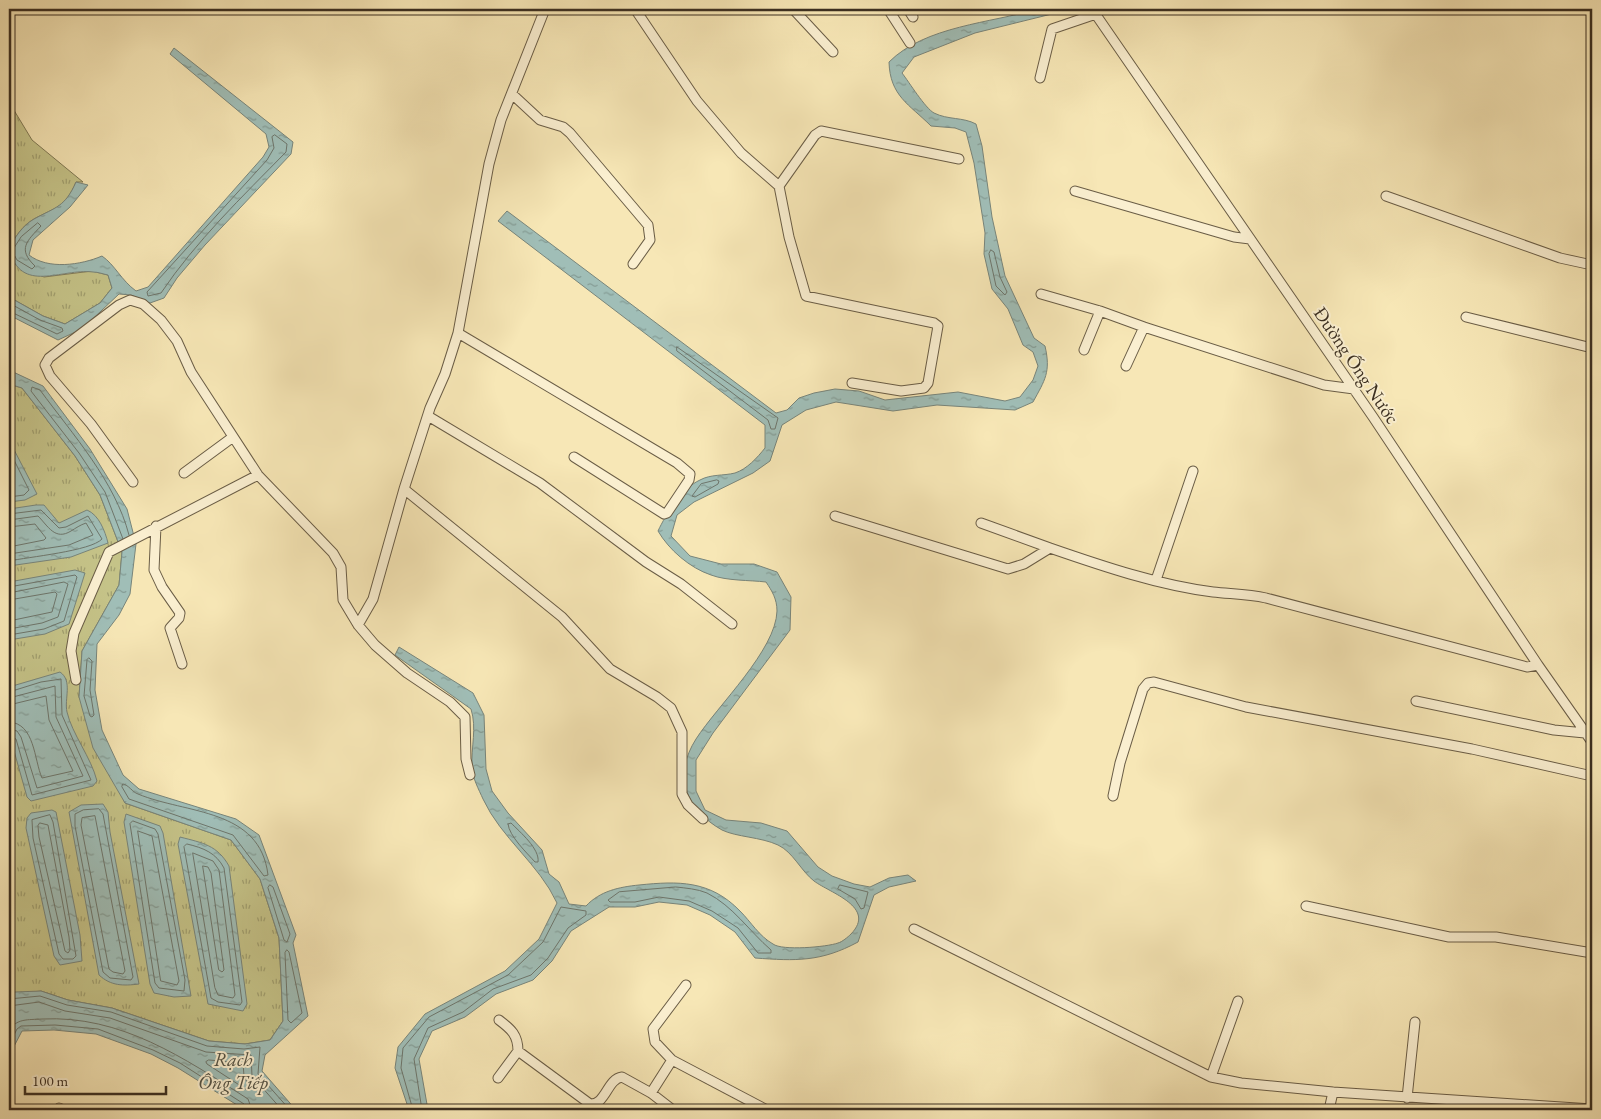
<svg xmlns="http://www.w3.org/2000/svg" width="1601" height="1119" font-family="'EB Garamond',serif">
  <defs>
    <pattern id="grass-tufts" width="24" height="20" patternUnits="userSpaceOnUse" patternTransform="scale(1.25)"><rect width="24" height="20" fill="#c5c388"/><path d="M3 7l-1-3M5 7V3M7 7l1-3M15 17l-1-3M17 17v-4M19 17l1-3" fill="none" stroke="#a19f6f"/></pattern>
    <pattern id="water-ripples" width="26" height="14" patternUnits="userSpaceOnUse" patternTransform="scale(1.25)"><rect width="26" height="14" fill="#a0beb7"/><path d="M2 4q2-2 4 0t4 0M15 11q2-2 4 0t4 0" fill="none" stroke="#849b94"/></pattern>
  </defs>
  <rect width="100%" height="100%" fill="#f7e7b6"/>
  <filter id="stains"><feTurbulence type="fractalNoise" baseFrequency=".004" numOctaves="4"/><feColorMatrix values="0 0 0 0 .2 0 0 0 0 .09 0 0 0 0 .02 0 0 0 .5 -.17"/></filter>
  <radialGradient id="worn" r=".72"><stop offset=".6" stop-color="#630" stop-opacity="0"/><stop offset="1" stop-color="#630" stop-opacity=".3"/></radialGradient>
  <!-- grass -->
  <path fill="url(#grass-tufts)" stroke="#807954" d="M9,102L32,140L83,182H76C65,208 56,207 34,219C22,226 15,237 9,249Z
    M9,249L13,263L44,277L92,271L108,275L112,288L100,303L65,324L43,316L9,297Z
    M9,384L22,388L75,456L100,495L122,552L119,585L82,651L79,697L125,803L231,840L260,879L279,938L283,1021L270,1040L245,1044L209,1041L112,1008L68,1000L41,991L9,995Z"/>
  <!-- water -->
  <path fill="url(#water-ripples)" stroke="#78857b" d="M1038,9H1072L975,33L914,57L902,73C909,82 925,108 934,113C948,120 963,117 976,124L982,146L992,217L1005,276L1034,338L1045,346C1051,372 1045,380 1033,402L1015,410L937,405L893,411L836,402L806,410L782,425L770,461L753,473L694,502L677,515L671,536L690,556L721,564H754L777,572L791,597L790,630L713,733L696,760V791L705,810L726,820L761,823L787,831L818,867L832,876L854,884L870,887L889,878L908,875L916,881L889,887L874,895L858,942C821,962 796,961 755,958L735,932L710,915L687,905L659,902L635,907H609L571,931L552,961L533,980L496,994L465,1017L432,1031L419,1059L428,1110H409L395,1068L398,1047L425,1014L505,971L539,939L557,903C539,864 501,838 483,799C479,790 472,777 472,767C471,747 477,728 471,709L395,655L399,647L473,693L484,715L486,769L492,791L508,813L542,850L549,874L559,882L569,904L586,906C600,891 619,887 639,885C678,881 710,880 740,911C751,922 759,936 773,944C782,951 827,947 838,943C842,942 848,937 851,934C877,907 830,893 814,881C801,871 793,852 778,845C761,837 736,837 722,830C685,809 673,775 696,739C718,705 776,650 777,611C777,599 772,591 766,582C749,580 727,581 711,575C690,568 669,550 658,531C666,514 682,488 700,480C711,474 723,476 735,473C747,469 757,458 765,448V425L498,221L507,211L776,413L787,410L799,398L814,393L835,389L859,391L885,400L958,392L1005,401L1020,397L1033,380L1038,366L1033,352L1023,345L1008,309L992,289L984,254L985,233L974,163L966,132L955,128L931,126C909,104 890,96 889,62C925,26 991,23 1038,9Z
    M174,48L293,142L291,154L205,245L177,278L164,298L150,303L131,295L119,294L82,329L58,340L9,315V297L43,316L65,324L100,303L112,288L108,275C103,274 98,272 93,272C61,268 21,295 9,249C15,237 22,226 34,219C56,207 65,207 76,182L88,185L70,207L33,240L29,255C48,270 81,265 102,256C115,265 121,280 136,291L148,287L263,157L269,147L266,134L170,54Z
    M9,370L43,386L90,449L127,509L136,544L130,594L119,615L97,644L95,690L102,730L123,775L139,789L236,819L259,835L296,935L293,943L308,1016L265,1055L262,1071L296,1110H245L178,1068L151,1054L96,1034L54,1030L22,1031L9,1056V995L15,992L41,991L68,1000L112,1008L209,1041L245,1044L270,1040L283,1021L279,938L260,879L231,840L125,803L93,748L79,697L82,651L119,585L122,552L100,495L75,456L22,388L9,384Z
    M9,440L37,494L25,500L9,502Z
    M36,505H44L59,523L87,510C99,515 105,531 108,543L71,557L9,566V509Z
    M75,570L85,573L69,624L45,634L9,640V582Z
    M60,672C73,681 64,699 67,712C72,734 91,757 97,781L93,786L31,801L27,797L9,733V687Z
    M103,804L108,812L110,832L139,984C123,986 111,986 99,975L69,812L81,805Z
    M52,810L56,812L80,935L82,961L60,965L54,956L26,828L27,818L31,813Z
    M126,814L160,826L163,833L191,996L174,997L154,993L150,984L124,822Z
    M180,837C203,843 217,845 229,866L247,1004L243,1011L208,1004L178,844Z"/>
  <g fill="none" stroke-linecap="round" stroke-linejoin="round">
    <!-- shore -->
    <path stroke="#6e766c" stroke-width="1" d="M275,135L287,144L286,152C242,197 196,241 161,293L148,296L147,292L267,160L274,148L272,137Z
      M38,223L41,226C27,241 17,249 35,266L32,269L17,260L12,251L21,237Z
      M991,250L994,252L1000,277L1007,292L1005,295L996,286L989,254Z
      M9,303L40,320L62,328L63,331L57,334L9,311
      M677,347L778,418L775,429H771L768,420L677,351Z
      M9,450L29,490L24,495L9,497
      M717,480L719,481L718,484L695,497L692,496L701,484Z
      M9,514L41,510L59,528L66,527L88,516L102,539C91,551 28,557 9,561
      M9,520L38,516C48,526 55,541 71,531C76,528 80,525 86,523L93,535L69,545L9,554
      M9,527L35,524L46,538L44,540L9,547
      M123,539L105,492L79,453L31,391L32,387L40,390C73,435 115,481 129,535
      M9,587L75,575L77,577L64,621L44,629L9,635
      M9,593L64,582L68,584L58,617L42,623L9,629
      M9,600L55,592L57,594L52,612L9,621
      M89,658L92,661L90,690L94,715L92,717L90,716L84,696L87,660Z
      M9,692L41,682L61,679L62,715L91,780L32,795L16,739L9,736
      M9,698L55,686L56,717L83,776L37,788L21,737L17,731L9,729
      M9,705L46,696L49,720L73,771L42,778C34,760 35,723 9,722
      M123,784C129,785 132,792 138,794C186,814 260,808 268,875L264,876L233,835L129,799L122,787Z
      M99,809L103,814L133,977L131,980L110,978L103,972L75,826V814L83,810Z
      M50,815L53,822L76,956L73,959H63L59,954L33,838L32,820Z
      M95,816L125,971L123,974L113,972L109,969L81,825L82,818Z
      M133,821L155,829L158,834L185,980L184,991L159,988L155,983L130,824Z
      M40,823L48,825L69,937L70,950L68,953L65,951L39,837L38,826Z
      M508,824L511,823C520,832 540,849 538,862H535C527,853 509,836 508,824Z
      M138,831L152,836L179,981L177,985L161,981Z
      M187,844C204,848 216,853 224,868L242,1002L240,1005L218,1002L211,998L184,847Z
      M193,853L213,861L219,870L235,995L233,998L218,995L215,988Z
      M203,866L208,867L211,873L224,970L222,972L219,970Z
      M270,885L273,887L290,934L287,942L284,940L268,888Z
      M840,885L868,892L864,908L861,909L855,899L838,889Z
      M676,887C685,888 698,889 707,893C733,906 749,931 771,950V953H758L738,928L712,911L689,901L659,897L635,902H610L608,900L619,892Z
      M287,950L289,952L302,1013L291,1023L288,1020L285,953Z
      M9,999L40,996L67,1005L111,1012L207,1046L244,1049L260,1047L258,1074L290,1110
      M9,1006L39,1002L65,1011L110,1018L206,1052L251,1055L252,1076L282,1110
      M9,1031C16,1018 28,1020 42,1019C121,1015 184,1058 248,1099L252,1110
      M9,1045L17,1029L21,1026L55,1025L98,1029L153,1050L180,1063L244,1104L246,1110
      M209,1060L243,1063L244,1076L250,1089L247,1090L207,1064L206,1062Z
      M413,1110L401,1068L403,1048L429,1017L508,975L543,942L561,907L586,911V915L568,928L548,958L531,975L493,989L463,1012L428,1028L414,1059L422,1110"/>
    <!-- street casing -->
    <g stroke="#6a5d46" stroke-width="11">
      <path id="street" d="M635,9L697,101L741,153L779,186L789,237L806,296L934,323L938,326L928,383L924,388L901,391L852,383
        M793,9L833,52
        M888,9L910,43
        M908,9L913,17
        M1092,9L1373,417L1538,665L1592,742
        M1040,78L1052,29L1096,14
        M512,94L540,120L563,127L570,133L648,225L650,240L633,264
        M779,186L815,135L821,131L959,159
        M1075,191L1234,237L1250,239
        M1386,196L1560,258L1592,265
        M1041,294L1100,311
        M1466,317L1592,348
        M458,333L677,463L690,474L689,480L667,513L664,514L574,457
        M1084,350L1100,311L1144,327
        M1126,366L1144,327L1324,385L1354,389
        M428,416L540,483L646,562L681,584L732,624
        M184,473L233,437
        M133,482L91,424L50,376L45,365L49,358L119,305L130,300L143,304L161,320L177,341L191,372L258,475L333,553L341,567L343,600L358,625L375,645L407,673L450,702L465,717L466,759L470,775
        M404,489L562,617L610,669L657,697L671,708L682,732V794L688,805L703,819
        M835,516L1008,569L1024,564L1050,548C1102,566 1158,585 1213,592C1231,594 1248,594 1266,598L1527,667L1538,665
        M981,523L1050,548
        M156,526L154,570L162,587L180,613L179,618L170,628L182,664
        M1156,580L1193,471
        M358,625L373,599L404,489L430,408L445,374L458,333L489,164L501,120L545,9
        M76,680L71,651L74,633L109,552L258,475
        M1416,701L1554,730L1585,733
        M1113,796L1120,763L1143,689L1148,683L1154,682L1246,707L1472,749L1592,776
        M1306,906L1449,937H1496L1592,953
        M914,929L1211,1077L1241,1083L1333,1092L1592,1109
        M499,1020C511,1029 518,1035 518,1051
        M672,1060L767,1110
        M1211,1077L1238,1001
        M498,1078L518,1051L590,1104C606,1105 607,1079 622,1077L651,1093L673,1110
        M651,1093L672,1060L655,1042L653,1029L686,985
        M1407,1098L1415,1022
        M59,1108L64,1110
        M1329,1110L1333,1092"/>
    </g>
    <!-- street -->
    <use href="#street" stroke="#faefd0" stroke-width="9"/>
  </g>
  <g text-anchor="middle" stroke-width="4" stroke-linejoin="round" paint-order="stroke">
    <!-- street labels -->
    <g font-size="19" fill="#3b2f21" stroke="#faefd0">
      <text transform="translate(1357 365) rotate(56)" y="7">Đường Ống Nước</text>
    </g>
    <!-- water labels -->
    <g font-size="20" font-style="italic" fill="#545346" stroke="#faefd0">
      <text x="233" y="1066">Rạch<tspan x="233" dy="23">Ông Tiếp</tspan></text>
    </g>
  </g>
  <!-- margin -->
  <rect width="1601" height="1119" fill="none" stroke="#f7e7b6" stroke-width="30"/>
  <rect x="10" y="10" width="1581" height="1099" fill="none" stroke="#3b2f21" stroke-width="2.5"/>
  <rect x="15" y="15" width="1571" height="1089" fill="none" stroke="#3b2f21"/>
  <!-- scale -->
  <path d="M25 1086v8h141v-8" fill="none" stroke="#3b2f21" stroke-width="2.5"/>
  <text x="32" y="1086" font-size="15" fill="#3b2f21" stroke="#faefd0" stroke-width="4" paint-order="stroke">100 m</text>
  <rect width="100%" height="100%" filter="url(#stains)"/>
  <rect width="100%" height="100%" fill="url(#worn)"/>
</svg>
